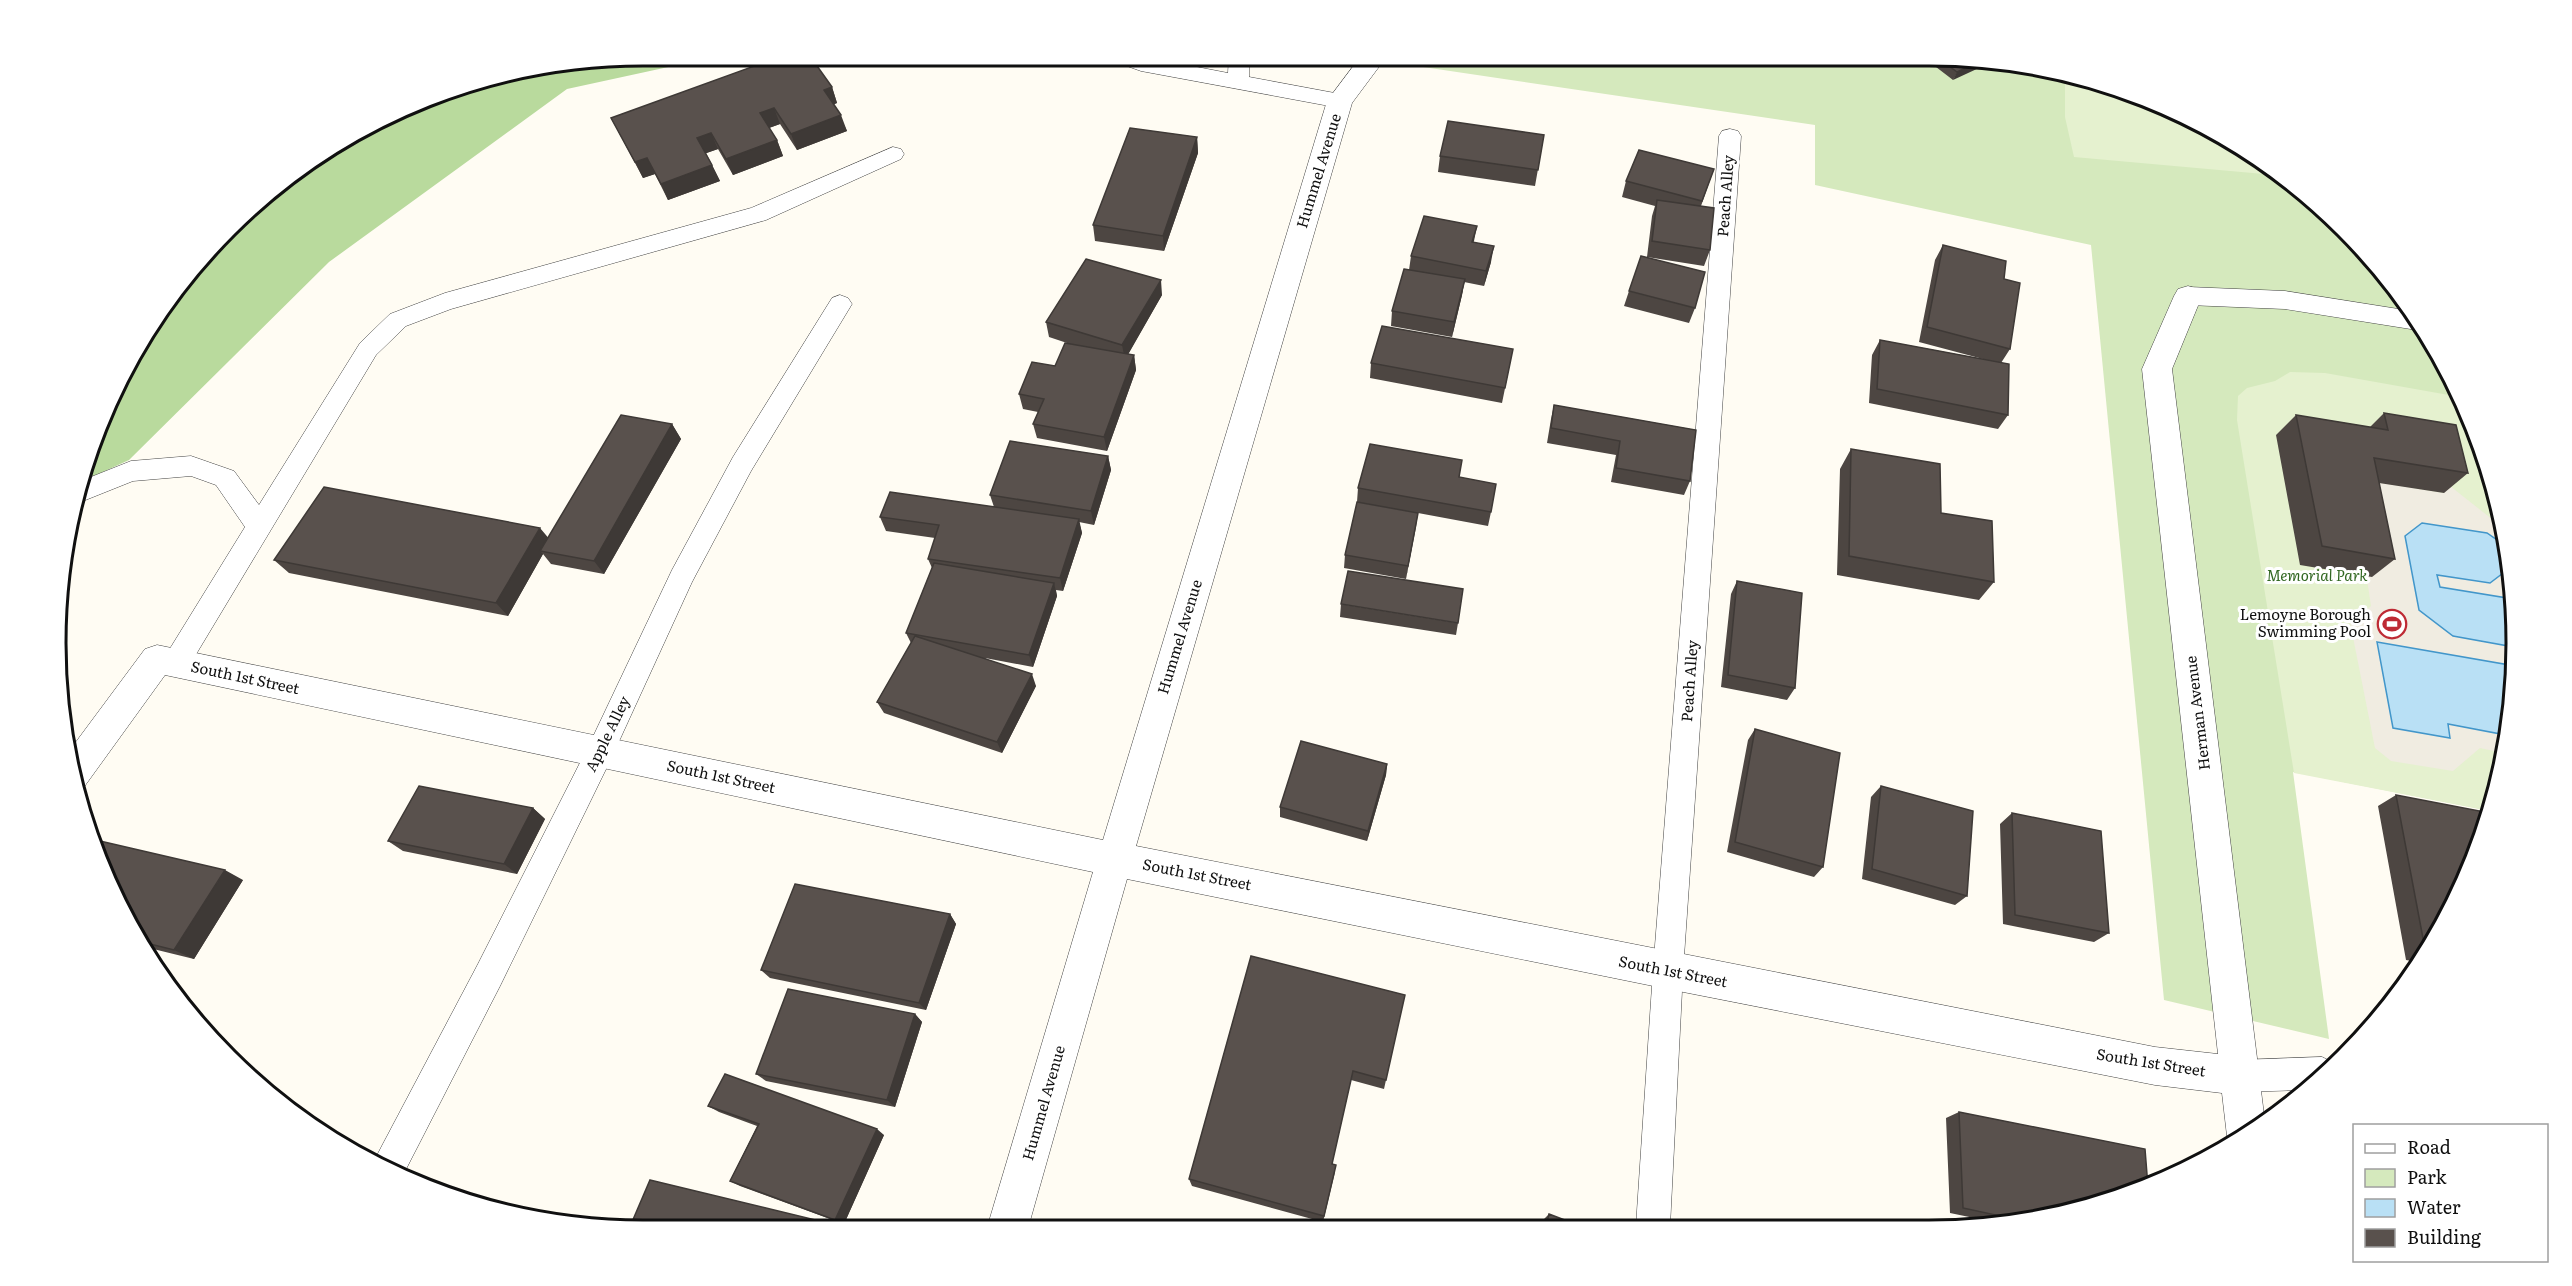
<svg xmlns="http://www.w3.org/2000/svg" width="2572" height="1286" font-family="Literata,serif">
  <rect width="100%" height="100%" fill="#fffcf3"/>
  <!-- green -->
  <path fill="#d5e9bd" d="M1349,56L1967,57L2081,75L2189,116L2286,177L2370,255L2438,349L2485,454L2511,566L2515,681L2497,795L2490,811L2293,772L2329,1039L2164,1000L2091,245L1815,185V125Z"/>
  <!-- forest -->
  <path fill="#b9da9d" d="M643,56H719L567,89L329,262L129,460L81,482L100,418L154,317L202,255L274,187L299,168L350,134L454,87L529,67Z"/>
  <!-- pitch -->
  <path fill="#e5f1cf" d="M2065,73L2081,75L2189,116L2286,176L2074,157L2065,117Z
    M2290,372L2325,373L2460,397L2485,454L2511,566L2515,681L2497,795L2491,811L2294,773L2237,420L2238,396L2247,388L2275,381Z"/>
  <!-- plaza -->
  <path fill="#f0ece1" d="M2352,478L2443,493L2450,486L2502,527L2507,547L2487,533L2405,537L2453,636L2514,647L2515,666L2377,643L2393,728L2450,738L2447,724L2506,735L2503,753L2480,748L2453,771L2391,761L2375,748L2350,622L2371,606Z
    M2511,567L2513,599L2440,587L2437,575L2490,583Z"/>
  <!-- water -->
  <path fill="#b9e0f5" stroke="#4296ca" stroke-width="1.5" d="M2422,523L2487,533L2507,547L2511,567L2490,583L2437,575L2440,587L2513,599L2514,647L2453,636L2419,610L2405,536Z
    M2377,642L2515,666V681L2506,735L2448,724L2450,738L2393,728Z"/>
  <g fill="none" stroke-linecap="round" stroke-linejoin="round">
    <!-- service casing -->
    <g stroke="#434343" stroke-width="1">
      <path id="service" d="M1110,56H1140L1228,73L1229,56H1249V77L1340,94L1347,96L1350,101L1347,106L1340,108L1141,71L1113,61Z
        M1730,129L1738,131L1741,136L1683,971L1670,1226H1636L1653,971L1719,136L1722,131Z
        M893,147L901,149L904,154L901,159L766,220L451,309L406,326L376,355L186,671L176,675L166,671L162,663L166,655L245,527L216,485L191,476L133,481L78,503L75,502L81,481L131,461L191,456L234,471L259,505L360,343L390,314L445,293L751,208Z
        M2188,287L2285,291L2411,311L2423,328L2417,330L2285,309L2188,305L2180,302L2176,296L2180,290Z
        M840,295L848,298L852,304L751,471L692,582L610,761L500,986L402,1177L373,1164L375,1159L478,964L590,743L672,570L733,457L832,298Z
        M2322,1057L2334,1063L2303,1090L2240,1092L2229,1087L2224,1076L2229,1065L2240,1060Z"/>
    </g>
    <!-- minor casing -->
    <g stroke="#434343" stroke-width="1">
      <path id="minor" d="M1361,56H1387L1352,103L1136,846L2155,1047L2218,1054L2142,369L2174,296L2178,289L2188,286L2198,289L2202,296L2172,369L2265,1123L2256,1131L2231,1145L2227,1136L2222,1093L2155,1085L1668,989L1127,879L1028,1228H987L1093,872L165,675L84,787L75,791L67,754L145,649L157,645L1103,840L1327,101Z"/>
    </g>
    <!-- service -->
    <use href="#service" fill="#fff" fill-rule="evenodd"/>
    <!-- minor -->
    <use href="#minor" fill="#fff" fill-rule="evenodd"/>
  </g>
  <!-- wall -->
  <path fill="#4d4642" d="M1923,57H1967L1953,80Z
    M832,87L837,103L834,104L847,131L797,150L780,124L769,128L777,140L783,156L733,175L718,149L706,153L720,181L668,200L655,174L643,178L611,118Z
    M1544,135L1535,186L1438,172L1440,156Z
    M1197,137L1198,153L1164,251L1095,241L1093,225Z
    M1714,169L1701,206L1710,250L1704,266L1647,257L1652,216L1655,206L1622,197L1626,181Z
    M1474,242L1491,262L1484,286L1464,282L1462,295L1452,337L1391,326L1392,311L1409,270L1411,256Z
    M1943,245L2004,279L2010,349L2001,363L2008,415L1998,429L1869,403L1872,355L1880,340L1983,359L1919,342L1935,260Z
    M1629,291L1695,308L1689,323L1624,306Z
    M1162,295L1128,354L1134,355L1136,370L1107,451L1037,438L1033,424L1038,412L1023,409L1019,394L1055,366L1073,345L1049,337L1046,322Z
    M1513,349L1502,403L1370,378L1371,363Z
    M1554,405L1696,430L1690,481L1684,495L1611,482L1616,455L1547,443L1551,419Z
    M2384,413L2468,473L2444,493L2379,483L2395,559L2372,577L2300,565L2276,435L2296,415L2370,427Z
    M672,424L681,439L604,574L551,564L543,554L508,616L289,573L274,560L548,538Z
    M1851,449L1941,513L1994,582L1979,600L1837,575L1840,469Z
    M1108,456L1111,470L1094,525L1079,522L1082,533L1063,591L1056,590L1057,596L1033,667L985,658L1036,686L1002,753L884,713L877,702L911,643L906,633L932,568L928,559L935,538L886,531L880,517L994,507L990,495Z
    M1459,477L1491,512L1488,526L1418,513L1406,579L1344,568L1345,555L1416,513L1357,502L1358,488Z
    M1737,581L1795,688L1787,700L1721,687L1731,594Z
    M1341,604L1458,623L1456,635L1340,617Z
    M1755,729L1823,867L1814,877L1727,852L1748,740Z
    M1387,764L1386,775L1367,841L1280,817V807Z
    M1881,786L1967,896L1955,905L1862,879L1871,797Z
    M2396,795L2456,903L2417,962L2406,960L2378,806Z
    M533,808L545,819L517,874L403,851L388,841Z
    M2012,813L2109,933L2094,942L2003,924L2000,824Z
    M243,880L194,959L141,946L116,903Z
    M950,914L956,924L926,1010L770,978L761,970Z
    M1251,956L1386,1080L1384,1089L1351,1080L1332,1164L1335,1172L1323,1222L1192,1186L1189,1179Z
    M915,1014L922,1022L895,1107L766,1081L756,1074Z
    M708,1106L884,1135L844,1224L740,1186L730,1181L757,1126L719,1112Z
    M1959,1112L2148,1187L2008,1225L1950,1213L1946,1118Z
    M1549,1214L1583,1227H1542L1544,1219Z"/>
  <!-- shaded-wall -->
  <path fill="#3e3936" d="M1984,59L1994,61L1953,80L1957,72Z
    M832,87L837,103L830,106L824,90Z
    M774,108L780,124L766,129L760,113Z
    M841,115L847,131L797,150L791,134Z
    M711,133L718,149L704,154L697,138Z
    M1197,137L1198,153L1164,251L1163,236Z
    M777,140L783,156L733,175L726,159Z
    M647,158L655,174L643,178L635,162Z
    M712,165L720,181L668,200L661,184Z
    M1477,226L1474,241L1469,257L1472,242Z
    M1494,246L1491,262L1484,286L1486,271Z
    M1465,279L1462,295L1452,337L1454,322Z
    M1161,280L1162,295L1125,360L1122,345Z
    M1134,355L1136,370L1107,451L1104,437Z
    M672,424L681,439L604,574L594,561Z
    M1108,456L1111,470L1094,525L1091,511Z
    M1418,513L1416,527L1406,579L1408,566Z
    M1079,519L1082,533L1063,591L1060,578Z
    M540,528L551,541L540,551L543,554L508,616L496,603Z
    M1054,583L1057,596L1033,667L1029,655Z
    M1032,674L1036,686L1002,753L997,742Z
    M1387,764L1386,775L1367,841L1368,831Z
    M533,808L545,819L517,874L504,864Z
    M225,870L243,880L194,959L174,950Z
    M950,914L956,924L926,1010L919,1003Z
    M915,1014L922,1022L895,1107L887,1100Z
    M877,1129L884,1135L844,1224L835,1220Z
    M836,1225L843,1229H834Z"/>
  <!-- building -->
  <path fill="#59514d" stroke="#3e3936" stroke-width="1.5" d="M782,56H810L832,87L824,90L841,115L791,134L774,108L760,113L777,140L726,159L711,133L697,138L712,165L661,184L647,158L635,162L611,118Z
    M1937,57H1967L1984,59L1957,72Z
    M1448,121L1544,135L1538,170L1440,156Z
    M1130,128L1197,137L1163,236L1093,225Z
    M1639,150L1714,169L1702,201L1626,181Z
    M1657,200L1714,208L1710,250L1652,241Z
    M1424,216L1477,226L1472,242L1494,246L1486,271L1411,256Z
    M1943,245L2006,261L2004,279L2020,283L2010,349L1927,327Z
    M1641,256L1705,272L1695,308L1629,291Z
    M1086,259L1161,280L1122,345L1046,322Z
    M1404,269L1465,279L1454,322L1392,311Z
    M1382,326L1513,349L1505,388L1371,363Z
    M1880,340L2009,364L2008,415L1877,389Z
    M1065,343L1134,355L1104,437L1033,424L1044,399L1019,394L1032,362L1055,366Z
    M1554,405L1696,430L1690,481L1616,468L1620,441L1551,428Z
    M2384,413L2456,425L2468,473L2374,458L2395,559L2322,546L2296,415L2388,430Z
    M621,415L672,424L594,561L540,551Z
    M1010,441L1108,456L1091,511L990,495Z
    M1370,444L1462,460L1459,477L1496,484L1491,512L1358,488Z
    M1851,449L1940,464L1941,513L1992,521L1994,582L1849,556Z
    M324,487L540,528L496,603L274,560Z
    M890,492L1079,519L1060,578L928,559L939,525L880,517Z
    M1357,502L1418,513L1408,566L1345,555Z
    M934,563L1054,583L1029,655L906,633Z
    M1348,571L1463,589L1458,623L1341,604Z
    M1737,581L1802,593L1795,688L1728,675Z
    M915,636L1032,674L997,742L877,702Z
    M1755,729L1840,753L1823,867L1735,842Z
    M1301,741L1387,764L1368,831L1280,807Z
    M419,786L533,808L504,864L388,841Z
    M1881,786L1973,811L1967,896L1872,869Z
    M2396,795L2490,813L2456,903L2425,949Z
    M2012,813L2101,831L2109,933L2015,915Z
    M100,841L225,870L174,950L138,941L116,903L95,848Z
    M795,884L950,914L919,1003L761,970Z
    M1251,956L1405,995L1386,1080L1353,1071L1332,1164L1336,1165L1324,1216L1189,1179Z
    M788,989L915,1014L887,1100L756,1074Z
    M725,1074L877,1129L835,1220L730,1181L759,1124L708,1106Z
    M1959,1112L2145,1149L2148,1187L2023,1221L1963,1208Z
    M650,1180L836,1225L834,1229H629Z
    M1549,1214L1583,1227H1546Z"/>
  <!-- icons -->
  <defs>
    <g id="stadium-ring" transform="scale(1.5)"><circle r="9.5" fill="#fff" stroke="#be2a34" stroke-width="1.5"/><path d="M0-5a6.5 5 0 1 0 0 10a6.5 5 0 1 0 0-10ZM-3.5-1.8h7v3.6h-7Z" fill="#be2a34"/></g>
  </defs>
  <g fill-rule="evenodd">
    <use href="#stadium-ring" x="2392" y="624"/>
  </g>
  <g text-anchor="middle" stroke-width="6" stroke-linejoin="round" paint-order="stroke">
    <!-- street labels -->
    <g font-size="15" fill="#101010" stroke="#fff">
      <text transform="translate(1319 171) rotate(-73)" y="5">Hummel Avenue</text>
      <text transform="translate(1726 196) rotate(-86)" y="5">Peach Alley</text>
      <text transform="translate(1180 637) rotate(-73)" y="5">Hummel Avenue</text>
      <text transform="translate(245 678) rotate(12)" y="5">South 1st Street</text>
      <text transform="translate(1690 681) rotate(-86)" y="5">Peach Alley</text>
      <text transform="translate(2198 713) rotate(-97)" y="5">Herman Avenue</text>
      <text transform="translate(608 734) rotate(-64)" y="5">Apple Alley</text>
      <text transform="translate(721 777) rotate(12)" y="5">South 1st Street</text>
      <text transform="translate(1197 875) rotate(11)" y="5">South 1st Street</text>
      <text transform="translate(1673 972) rotate(11)" y="5">South 1st Street</text>
      <text transform="translate(2151 1063) rotate(9)" y="5">South 1st Street</text>
      <text transform="translate(1044 1103) rotate(-74)" y="5">Hummel Avenue</text>
    </g>
    <!-- park labels -->
    <g font-size="15" font-style="italic" fill="#316721" stroke="#fff">
      <text x="2317" y="581">Memorial Park</text>
    </g>
    <!-- poi labels -->
    <g font-size="15" fill="#101010" stroke="#fff" text-anchor="end">
      <text x="2371" y="620">Lemoyne Borough<tspan x="2371" dy="17">Swimming Pool</tspan></text>
    </g>
  </g>
  <!-- crop -->
  <path d="M0 0H2572V1286H0ZM643 66H1929A577 577 0 0 1 2506 643V643A577 577 0 0 1 1929 1220H643A577 577 0 0 1 66 643V643A577 577 0 0 1 643 66Z" fill="#fff" fill-rule="evenodd"/>
  <path fill="none" stroke="#101010" stroke-width="3" d="M643 66H1929A577 577 0 0 1 2506 643V643A577 577 0 0 1 1929 1220H643A577 577 0 0 1 66 643V643A577 577 0 0 1 643 66Z"/>
  <!-- legend -->
  <rect x="2353" y="1124" width="195" height="138" fill="#ffffff" stroke="#9f9f9f" stroke-width="1.5"/>
  <rect x="2365" y="1144" width="30" height="9" fill="#ffffff" stroke="#9f9f9f" stroke-width="1.5"/>
  <text x="2407" y="1154" font-size="18" fill="#101010">Road</text>
  <rect x="2365" y="1169" width="30" height="18" fill="#d5e9bd" stroke="#9f9f9f" stroke-width="1.5"/>
  <text x="2407" y="1184" font-size="18" fill="#101010">Park</text>
  <rect x="2365" y="1199" width="30" height="18" fill="#b9e0f5" stroke="#9f9f9f" stroke-width="1.5"/>
  <text x="2407" y="1214" font-size="18" fill="#101010">Water</text>
  <rect x="2365" y="1229" width="30" height="18" fill="#59514d" stroke="#9f9f9f" stroke-width="1.5"/>
  <text x="2407" y="1244" font-size="18" fill="#101010">Building</text>
</svg>
